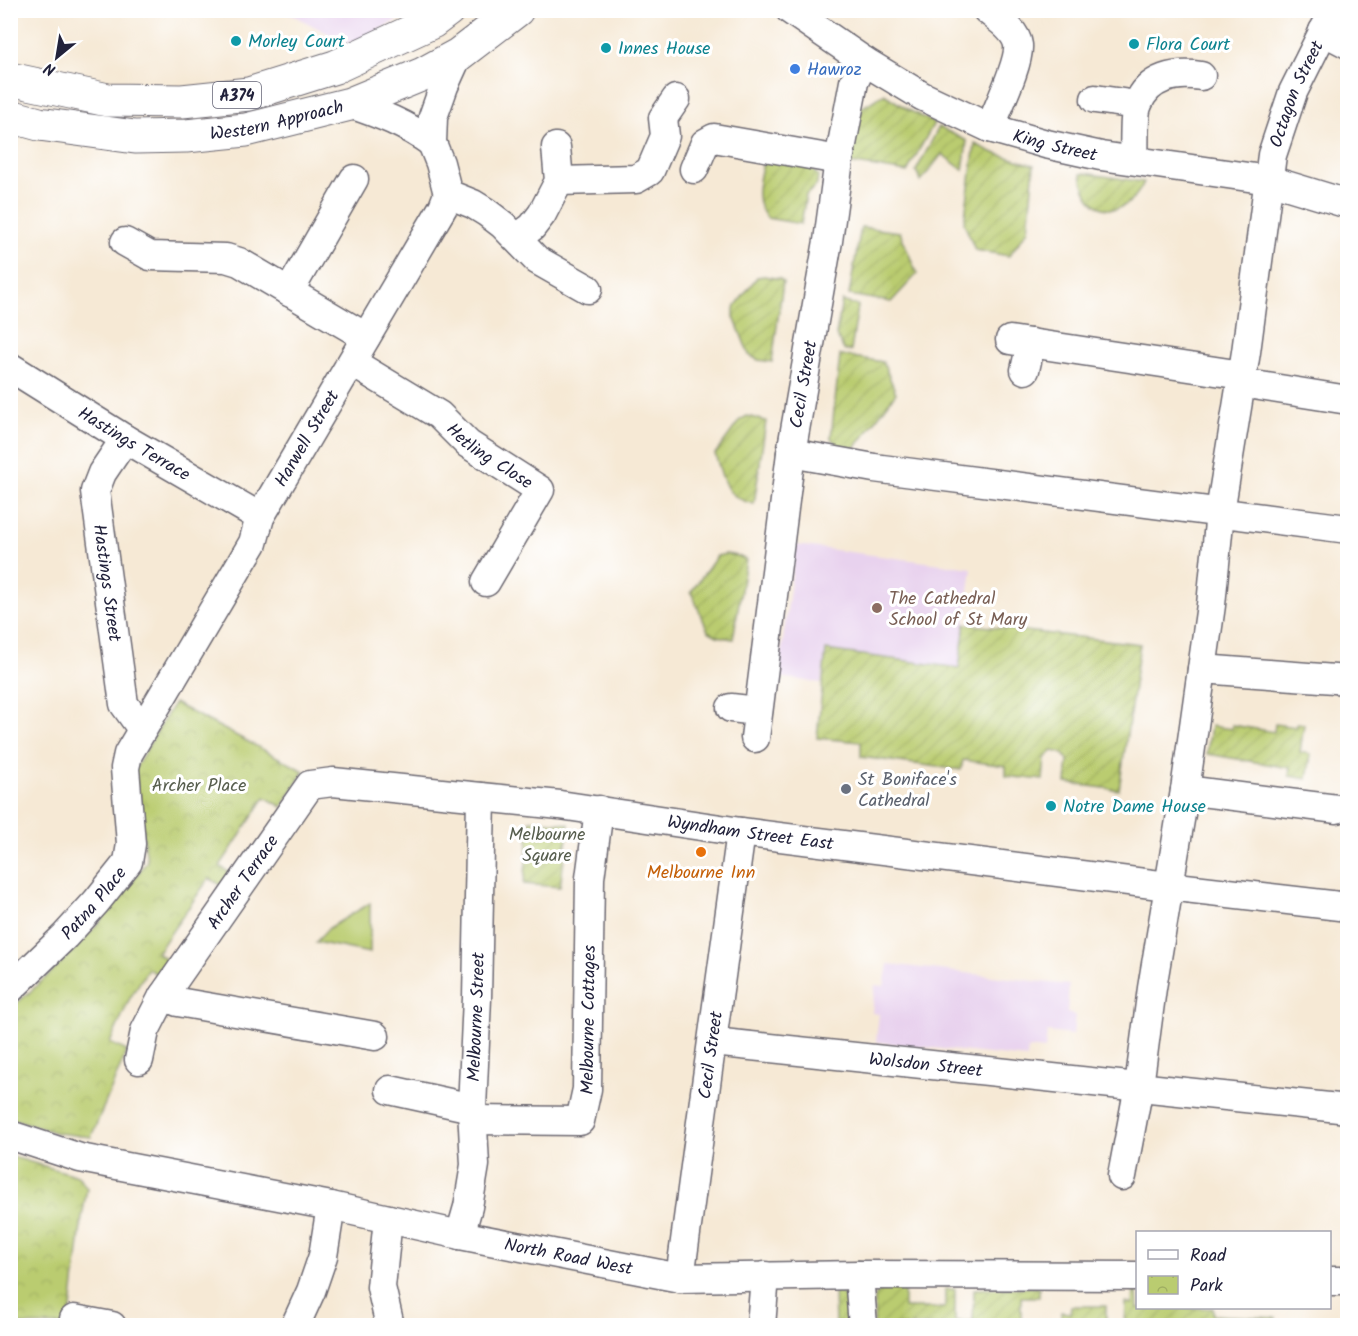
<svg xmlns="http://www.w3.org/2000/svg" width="1358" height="1336" font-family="Kalam,sans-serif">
  <defs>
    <pattern id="park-crowns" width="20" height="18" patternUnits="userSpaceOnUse" patternTransform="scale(1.5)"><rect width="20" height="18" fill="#bacc70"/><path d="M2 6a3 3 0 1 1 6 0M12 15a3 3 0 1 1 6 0" fill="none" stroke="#a0af62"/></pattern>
    <pattern id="garden-furrows" width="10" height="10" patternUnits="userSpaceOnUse" patternTransform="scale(1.5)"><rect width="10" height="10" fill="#bacc70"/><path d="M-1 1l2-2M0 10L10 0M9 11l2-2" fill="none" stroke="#a0af62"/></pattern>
  </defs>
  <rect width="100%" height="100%" fill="#fff"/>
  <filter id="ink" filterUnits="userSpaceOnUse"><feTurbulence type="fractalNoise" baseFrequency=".0167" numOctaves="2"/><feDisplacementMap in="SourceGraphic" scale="12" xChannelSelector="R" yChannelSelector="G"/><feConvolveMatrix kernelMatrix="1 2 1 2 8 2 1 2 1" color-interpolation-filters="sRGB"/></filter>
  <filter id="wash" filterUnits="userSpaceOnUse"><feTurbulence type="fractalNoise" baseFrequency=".008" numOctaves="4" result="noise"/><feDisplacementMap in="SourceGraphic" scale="24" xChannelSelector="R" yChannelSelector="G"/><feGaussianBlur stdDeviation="1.35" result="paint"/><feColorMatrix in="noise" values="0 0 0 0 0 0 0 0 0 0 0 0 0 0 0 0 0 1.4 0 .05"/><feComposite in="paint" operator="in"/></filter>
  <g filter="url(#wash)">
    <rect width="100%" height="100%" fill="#f6e9d5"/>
    <!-- built -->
    <path fill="#e8d2ee" d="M285,11H415L350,45Z
      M796,545L972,568L959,668L826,650L821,683L778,677Z
      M888,964L1069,985L1067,1013L1075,1015L1073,1035L1047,1032L1045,1050L1028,1048L1027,1058L876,1042L879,1014L872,1013L875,985L884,986Z"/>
    <!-- grass -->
    <path fill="#bacc70" stroke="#6e7756" stroke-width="1.5" d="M370,903V953L316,942L329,928Z"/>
    <!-- park -->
    <path fill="url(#park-crowns)" stroke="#6e7756" stroke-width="1.5" d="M174,703L304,771L282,807L265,797L220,866L234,876L225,888L209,878L157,953L171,962L162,977L148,969L130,998L110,1043L127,1051L91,1137L57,1133L11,1118V1008C62,966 109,916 147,861L134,770Z
      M10,1156L78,1176L87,1188L82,1217L69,1325H11Z"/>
    <!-- garden -->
    <path fill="url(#garden-furrows)" stroke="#6e7756" stroke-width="1.5" d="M884,94L907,109L934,123L907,172L849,163L858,110Z
      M939,127L967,141L963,170L942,154L921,181L916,171Z
      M975,144L994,153L1034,165L1028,230L1009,256L975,250L964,223Z
      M764,156L805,163L818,175L817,185L806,195L801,224L767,218C751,199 760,179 764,156Z
      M1084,173L1144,182C1126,222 1086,217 1081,174Z
      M861,227L900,232L917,274L891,302L849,295Z
      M764,276L780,279L783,282L772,362L758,360L749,355L734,317V308L757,277Z
      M842,301L858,306L851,351L844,350L836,335Z
      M840,355L883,362L896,393L855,448L837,446L831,438Z
      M747,416L766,421L754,504C723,497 724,481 715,454L740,420Z
      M726,554L738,556L746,560L733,639L717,636L708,631L691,592L717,556Z
      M965,624L1140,644L1119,790L1066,783L1068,760L1062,753L1053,751L1045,758L1043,780L1006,776V766L963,760L961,770L861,757V742L817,738L826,650L959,668Z
      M1297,723L1304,724L1300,752L1311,754L1307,779L1289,776L1290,768L1207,754L1211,726L1232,729V725L1274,732L1275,724L1296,727Z
      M530,820L569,824L560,887L524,884Z
      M1039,1287V1297H1021V1325L874,1326L875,1296L882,1289H904V1308H945V1289H955V1321H973L974,1289Z
      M1134,1289H1137L1138,1308H1213V1315L1276,1318V1325L1125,1326L1126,1303L1133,1304Z
      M834,1290L844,1295L849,1309L850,1325H835Z
      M1071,1306H1106V1325H1067L1066,1322L1061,1321V1312L1070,1313Z
      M1300,1320L1347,1321V1325H1300Z"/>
  </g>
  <g filter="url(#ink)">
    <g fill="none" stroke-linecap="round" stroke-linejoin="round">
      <!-- minor casing -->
      <g stroke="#6c6871" stroke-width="31">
        <g id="minor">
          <path id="s1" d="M790,10L864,61L922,96L990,128L1046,144L1101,156L1269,180L1348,204"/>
          <path d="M987,10C998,19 1016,30 1018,45C1020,63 997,109 990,128"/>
          <path d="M1323,31L1348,44"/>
          <path d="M1095,99L1137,105"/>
          <path d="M350,104C380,114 406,124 432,143"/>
          <path d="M1134,160C1135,147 1133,114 1138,104C1148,77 1176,72 1201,76"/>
          <path d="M694,169L705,143L714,138L839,160"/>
          <path d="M559,181L636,179L650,171L665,136L663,118L676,99"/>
          <path d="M448,194L473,204L486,212L503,225L537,260L588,289"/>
          <path d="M517,238L532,227L542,214L559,181L556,147"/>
          <path d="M125,242L150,256L226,258L239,262L366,337"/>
          <path d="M289,292L354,179"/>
          <path d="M1010,340L1242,375"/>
          <path id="s2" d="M353,363L439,415L468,444L540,490L486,582"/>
          <path id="s3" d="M10,367L125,439L260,517"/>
          <path d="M1025,370L1031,343"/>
          <path d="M1241,383L1348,400"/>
          <path id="s4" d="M125,439L102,473L95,491L124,704L142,729"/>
          <path d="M791,453L874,468L1348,529"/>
          <path d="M1202,669L1348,680"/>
          <path d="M731,708L758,711"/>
          <path id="s5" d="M755,738L791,453L828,241L839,160L854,82L864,61"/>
          <path d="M1185,790L1337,809"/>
          <path id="s6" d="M10,989L65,936L96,902L128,862L131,844L125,768L128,754L253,543L260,517L443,207L448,194L440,163L432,143L433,117L444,86L458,55"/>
          <path d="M163,996L178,1002L375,1036"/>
          <path id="s7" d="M713,1042L1348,1109"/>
          <path id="s8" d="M139,1060L145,1031L163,996L310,785L333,782L560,805L741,832L1168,886L1348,907"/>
          <path d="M390,1090L472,1108"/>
          <path id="s9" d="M474,1120L580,1121L587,1089L590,878L599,810"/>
          <path id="s10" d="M10,1135L80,1158L331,1206L460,1235L680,1278L859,1275L1138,1276"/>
          <path id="s11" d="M1122,1176L1139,1086L1152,988L1185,790L1211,605L1220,512L1246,352L1272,155L1293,92L1334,10"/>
          <path d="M388,1219L381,1287L390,1326"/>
          <path id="s12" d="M460,1235L468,1207L475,1165L472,1108L477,998L481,797"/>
          <path d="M859,1275L863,1326"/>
          <path id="s13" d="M680,1278C699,1129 721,981 741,832"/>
          <path d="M1330,1281H1348"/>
          <path d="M74,1319L112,1326"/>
          <path d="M295,1326L311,1291L323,1256L331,1206"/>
          <path d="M761,1326L765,1276"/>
        </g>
      </g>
      <!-- major casing -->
      <g stroke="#6c6871" stroke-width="35">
        <g id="major">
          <path d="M10,79L108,100L182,101L249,94L335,67L432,22L448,10"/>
          <path id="s14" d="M10,116L39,124L135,137L186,136L246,130L350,104L423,74L458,55L517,10"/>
        </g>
      </g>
      <!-- minor -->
      <use href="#minor" stroke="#fff" stroke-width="28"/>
      <!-- major -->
      <use href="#major" stroke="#fff" stroke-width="33"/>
    </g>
  </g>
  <!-- markers -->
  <g fill="#0f9aa8" stroke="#fff" stroke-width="2">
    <circle cx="236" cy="41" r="6"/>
    <circle cx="1134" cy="44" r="6"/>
    <circle cx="606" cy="48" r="6"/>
    <circle cx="1051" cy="806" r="6"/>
  </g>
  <circle fill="#3f7fe0" stroke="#fff" stroke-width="2" cx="795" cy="69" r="6"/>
  <circle fill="#8d6e63" stroke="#fff" stroke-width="2" cx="877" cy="608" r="6"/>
  <circle fill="#6b7280" stroke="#fff" stroke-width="2" cx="846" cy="789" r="6"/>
  <circle fill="#e8710a" stroke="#fff" stroke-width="2" cx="701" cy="852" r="6"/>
  <g text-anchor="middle" stroke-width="6" stroke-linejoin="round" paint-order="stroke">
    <!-- shield labels -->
    <rect fill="#fff" stroke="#646476" stroke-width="1.5" x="213" y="82" width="48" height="26" rx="4.5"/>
    <g font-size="16" font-weight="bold" fill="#22223b">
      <text x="237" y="101">A374</text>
    </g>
    <!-- culture labels -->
    <g font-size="18" fill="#0d838f" stroke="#fff" text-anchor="start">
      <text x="248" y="47">Morley Court</text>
      <text x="1146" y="50">Flora Court</text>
      <text x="618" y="54">Innes House</text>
      <text x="1063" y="812">Notre Dame House</text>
    </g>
    <!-- shop labels -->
    <g font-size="18" fill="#366cbe" stroke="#fff" text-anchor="start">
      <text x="807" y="75">Hawroz</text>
    </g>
    <!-- street labels -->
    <g font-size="18" fill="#22223b" stroke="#fff">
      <text dy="6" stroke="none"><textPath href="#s11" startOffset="1098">Octagon Street</textPath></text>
      <text dy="6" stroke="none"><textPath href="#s14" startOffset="270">Western Approach</textPath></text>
      <text dy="6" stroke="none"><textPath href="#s1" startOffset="300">King Street</textPath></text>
      <text dy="6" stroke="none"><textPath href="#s5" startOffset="357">Cecil Street</textPath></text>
      <text dy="6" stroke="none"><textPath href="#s6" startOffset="646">Harwell Street</textPath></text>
      <text dy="6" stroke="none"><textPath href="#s3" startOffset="146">Hastings Terrace</textPath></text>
      <text dy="6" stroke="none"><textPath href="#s2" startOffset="166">Hetling Close</textPath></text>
      <text dy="6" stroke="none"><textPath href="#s4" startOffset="153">Hastings Street</textPath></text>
      <text dy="6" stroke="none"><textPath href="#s8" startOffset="770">Wyndham Street East</textPath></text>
      <text dy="6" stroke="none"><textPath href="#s8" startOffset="208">Archer Terrace</textPath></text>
      <text dy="6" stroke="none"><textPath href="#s6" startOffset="120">Patna Place</textPath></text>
      <text dy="6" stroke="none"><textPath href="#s12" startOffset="220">Melbourne Street</textPath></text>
      <text dy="6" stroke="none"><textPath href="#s9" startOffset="208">Melbourne Cottages</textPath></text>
      <text dy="6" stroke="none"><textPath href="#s13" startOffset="225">Cecil Street</textPath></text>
      <text dy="6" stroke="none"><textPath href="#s7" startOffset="214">Wolsdon Street</textPath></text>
      <text dy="6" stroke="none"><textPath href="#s10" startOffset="572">North Road West</textPath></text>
    </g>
    <!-- education labels -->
    <g font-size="18" fill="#785e54" stroke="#fff" text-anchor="start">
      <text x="889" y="604">The Cathedral<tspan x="889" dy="21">School of St Mary</tspan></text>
    </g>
    <!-- worship labels -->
    <g font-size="18" fill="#5b616d" stroke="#fff" text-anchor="start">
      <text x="858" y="785">St Boniface's<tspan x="858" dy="21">Cathedral</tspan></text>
    </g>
    <!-- park labels -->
    <g font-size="18" fill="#575e4e" stroke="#fff">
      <text x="199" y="791">Archer Place</text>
      <text x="547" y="840">Melbourne<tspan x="547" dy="21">Square</tspan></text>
    </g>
    <!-- food labels -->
    <g font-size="18" fill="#c56008" stroke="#fff">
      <text x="701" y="878">Melbourne Inn</text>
    </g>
  </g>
  <!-- margin -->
  <rect width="1358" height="1336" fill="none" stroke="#fff" stroke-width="36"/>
  <!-- legend -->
  <rect x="1136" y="1231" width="195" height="78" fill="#ffffff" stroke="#a7a7b1" stroke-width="1.5"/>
  <rect x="1148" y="1250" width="30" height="9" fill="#ffffff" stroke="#a7a7b1" stroke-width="1.5"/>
  <text x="1190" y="1261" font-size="18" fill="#22223b">Road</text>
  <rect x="1148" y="1276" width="30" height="18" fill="url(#park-crowns)" stroke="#a7a7b1" stroke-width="1.5"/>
  <text x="1190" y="1291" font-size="18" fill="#22223b">Park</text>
  <!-- north arrow -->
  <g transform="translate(57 57) rotate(210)" stroke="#ffffff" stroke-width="4.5" paint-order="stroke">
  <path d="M0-4.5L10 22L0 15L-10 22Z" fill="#22223b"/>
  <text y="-9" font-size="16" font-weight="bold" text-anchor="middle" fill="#22223b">N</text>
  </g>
</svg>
